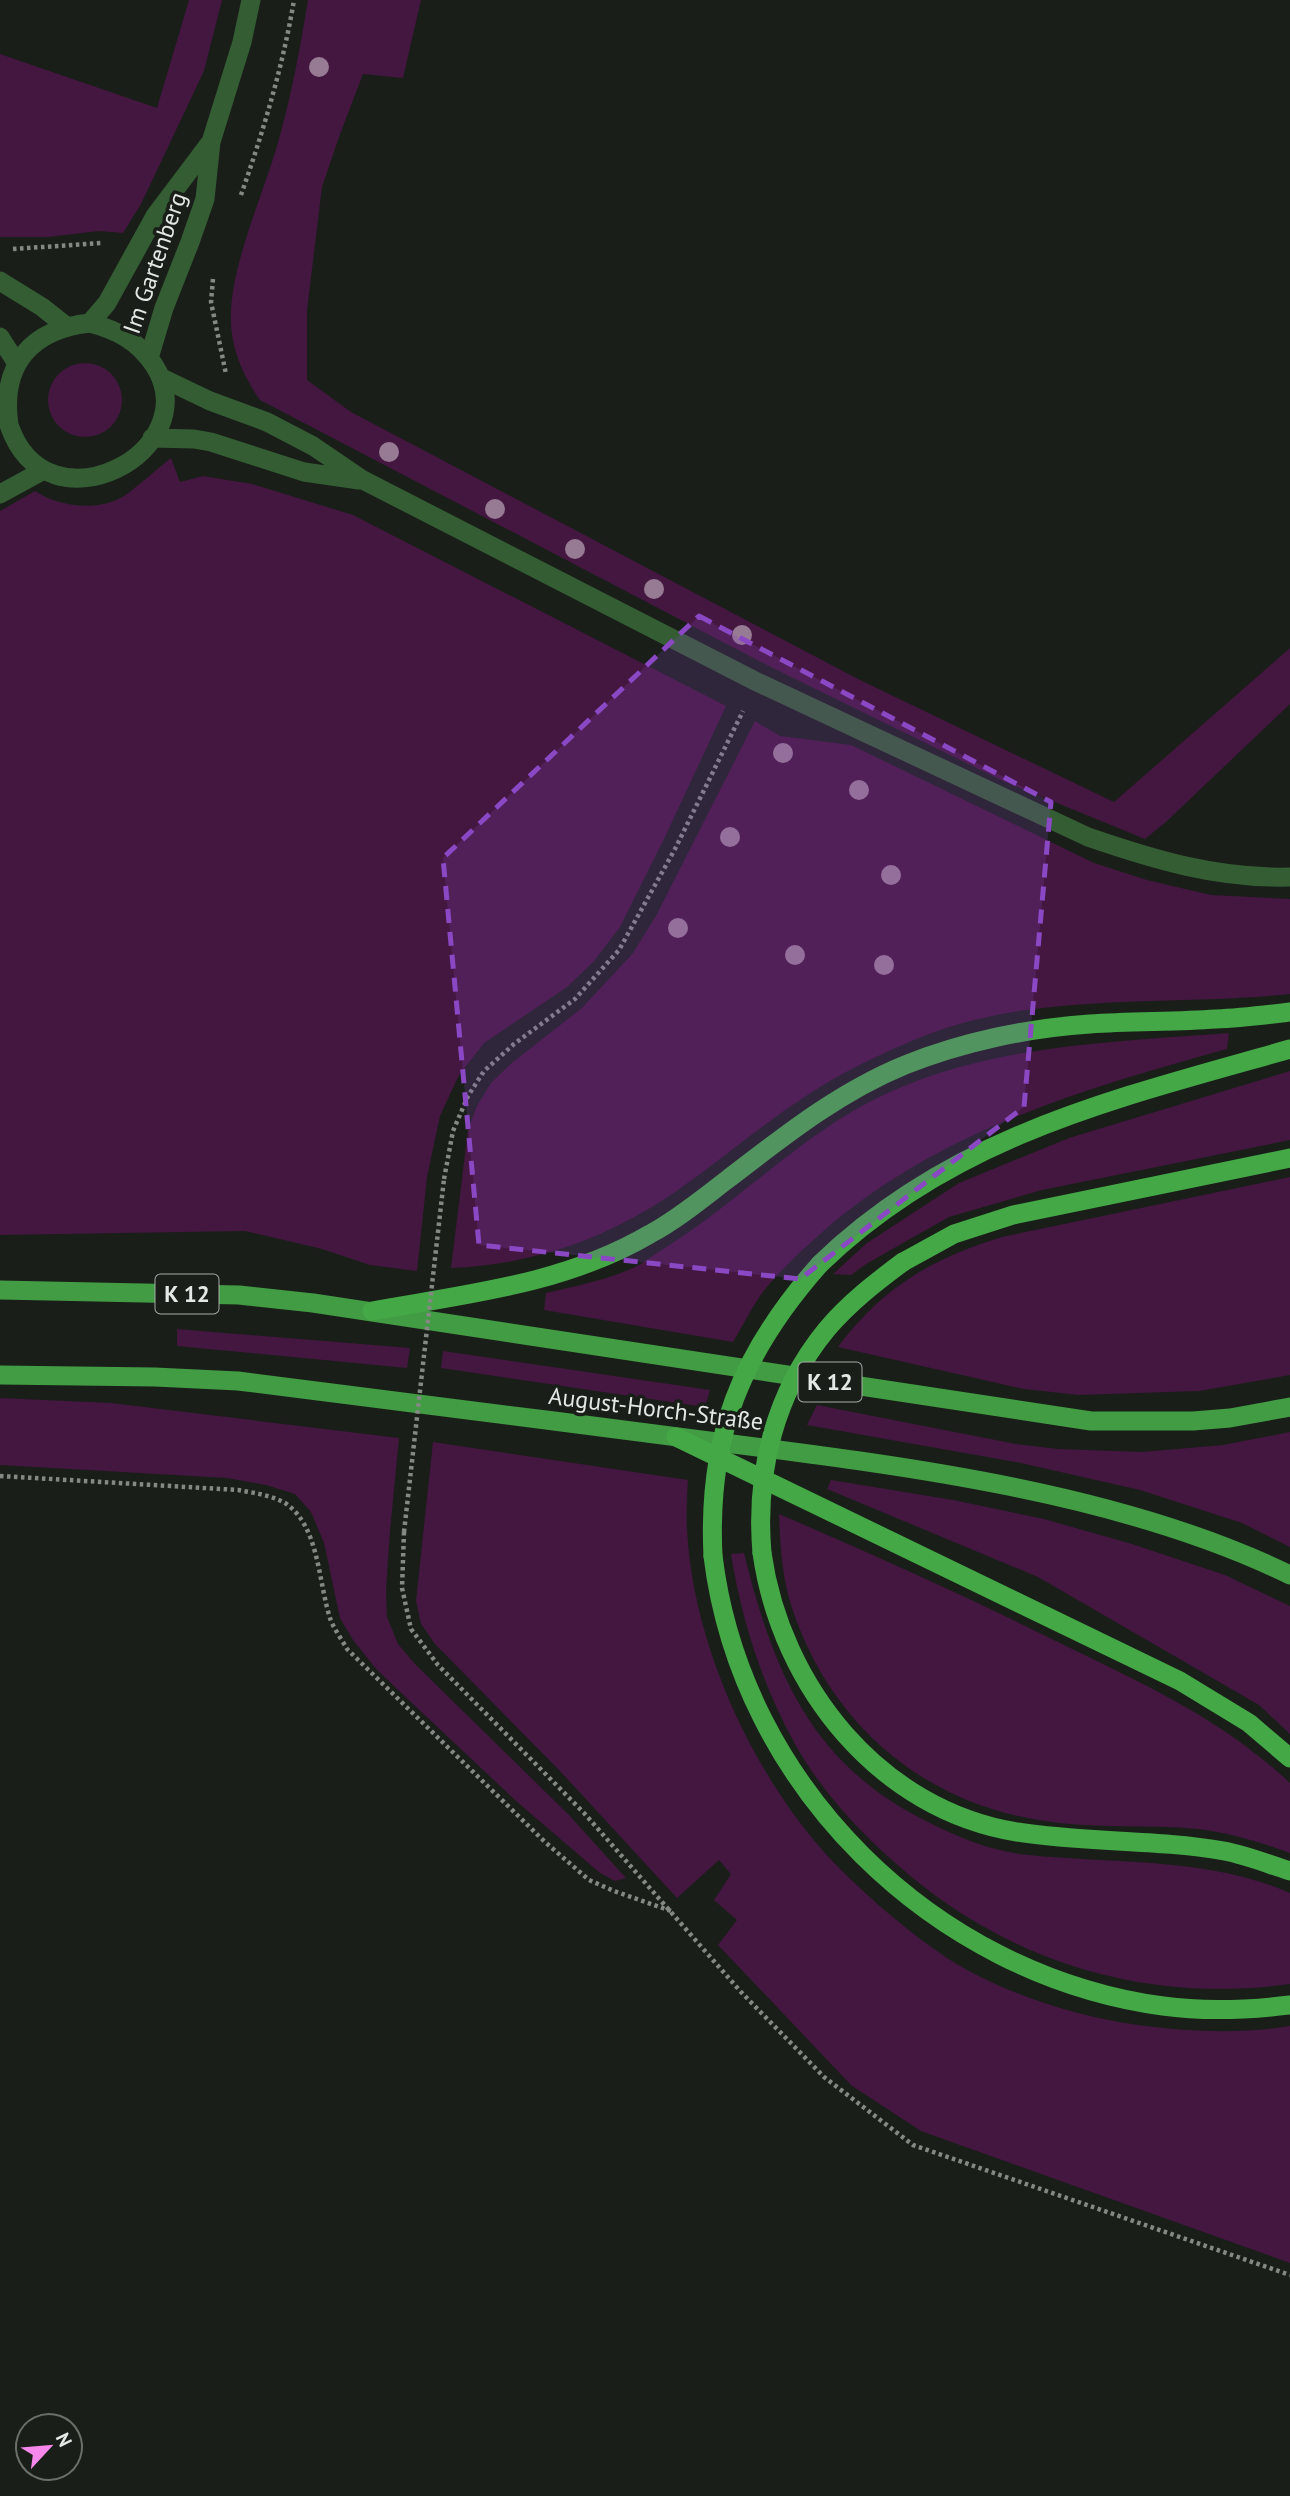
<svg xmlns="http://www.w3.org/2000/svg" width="1290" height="2496" font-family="'PT Sans',sans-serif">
  <rect width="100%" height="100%" fill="#191e19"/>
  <!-- green -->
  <path fill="#43173f" d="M189,0H222L204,71L141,204L123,233L99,231L48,237H0V54L157,108Z
    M308,0H421L403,78L363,74L339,137L322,187L307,310V380L351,412L860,680L1114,802L1290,648V704L1167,821L1145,839L1003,781L769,666L260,400C241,373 229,344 231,310C234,258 262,197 277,146C291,98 300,49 308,0Z
    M48 400a37 37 0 1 1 74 0a37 37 0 1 1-74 0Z
    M171,458L180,482L203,476L252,484L353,515L726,706L664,839L620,927L594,961L567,987L484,1043L459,1075L440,1116L427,1177L417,1271L370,1265L322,1249L245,1231L0,1235V511L35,491C59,507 98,512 124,496C140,485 155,470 171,458Z
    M755,721L780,736L851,745L1094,863L1147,880L1211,895L1290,899V994C1166,1007 1031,990 914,1040C876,1056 840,1073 806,1096C763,1124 724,1157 682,1187C614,1236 535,1265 451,1268L468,1130L477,1106L491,1083L513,1062L582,1008L633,953L656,916Z
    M1229,1033L1227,1049C1080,1090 936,1131 819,1235C799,1253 776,1274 760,1296C750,1311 742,1327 733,1342L544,1310L546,1293C576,1286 608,1280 637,1266C648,1260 658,1252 668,1246C731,1206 784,1153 848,1114C963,1045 1100,1043 1229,1033Z
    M1290,1071V1140L1042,1190L949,1217L866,1264L851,1275L833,1274L867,1243L959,1183L1069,1138Z
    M1290,1177V1375L1199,1391L1079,1395L1024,1389L838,1347C883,1287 931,1259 1002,1237Z
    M177,1329L410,1348L407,1368L177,1346Z
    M443,1351L710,1390L705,1407L441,1368Z
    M0,1398L111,1403L399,1438L390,1531L386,1590L387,1617L398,1644L415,1664L569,1815L626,1878L615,1881L600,1873L516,1801L377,1670L353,1640L340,1618L324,1543L311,1512L295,1494L266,1485L227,1478L0,1465Z
    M817,1405L1016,1444L1058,1449L1142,1452L1223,1445L1290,1432V1547L1242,1523L1140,1490L1021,1463L807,1425Z
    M433,1442L688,1480C687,1496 686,1512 687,1528C692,1638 747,1762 818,1845C837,1868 860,1888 882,1908C909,1931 937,1953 967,1970C1034,2006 1109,2025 1185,2030C1220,2032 1255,2032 1290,2026V2263L921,2131L852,2086L718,1945L737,1920L714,1900L731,1874L719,1860L677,1898L560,1771L435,1644L421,1624L416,1601Z
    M831,1480L953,1500L1044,1519L1132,1544L1225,1575L1290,1606V1734L1259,1705L1038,1577L827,1489Z
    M779,1514C875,1555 970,1598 1064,1645C1146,1685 1223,1720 1290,1783V1853C1260,1842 1230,1833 1198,1829C1147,1824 1095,1829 1045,1821C924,1804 830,1724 792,1608C782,1578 780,1545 779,1514Z
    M744,1553C774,1674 812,1765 928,1822C959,1838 994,1852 1029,1855C1116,1864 1208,1857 1290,1893V1984C1136,2005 994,1957 882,1851C849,1820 817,1784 795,1744C762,1684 742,1622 731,1554Z"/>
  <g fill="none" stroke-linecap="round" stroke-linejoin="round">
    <!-- path -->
    <path stroke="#848984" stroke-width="4.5" stroke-dasharray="3.5 3.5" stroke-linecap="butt" d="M241,195C263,132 283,66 294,0
      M13,249L102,243
      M213,279L211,302L226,374
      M444,1179L453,1131L468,1096L484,1071L514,1044L575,999L619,950L675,849L743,711
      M0,1476L238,1490C254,1493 271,1495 285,1503C320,1526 318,1584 331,1621C335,1630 342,1640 347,1649L545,1842L589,1880L614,1891L671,1911
      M404,1532L402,1588L411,1629L438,1665L584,1813L741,1992L824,2077L913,2145L1290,2275"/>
    <!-- minor -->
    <path stroke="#345d33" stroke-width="19" d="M90,323L107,303L155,216L210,143
      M149,358L164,308L190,242L205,199L211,142L242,42L251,0"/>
    <!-- tertiary -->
    <path stroke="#345d33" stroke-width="19" d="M0,281L42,307L66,326
      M90,323C117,330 138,341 154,365C209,450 47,537 9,425C0,363 33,329 90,323Z
      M0,337L14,359
      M162,378L210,401L267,422L313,446L363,480L757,682L1088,837C1155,860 1218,879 1290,877
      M152,438L194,439L211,442L304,472L359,480
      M0,494L44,470"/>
    <!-- primary -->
    <path stroke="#429c43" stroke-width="19" d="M0,1290L239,1295L313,1303L1091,1421H1193L1230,1418L1290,1407
      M0,1375L155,1377L238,1381C395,1400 552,1421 709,1441C897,1465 1118,1491 1290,1575"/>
    <!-- trunk -->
    <path stroke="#44a846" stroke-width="19" d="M903,1262L954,1234L1013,1215L1290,1158
      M820,1264C953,1135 1118,1098 1290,1049
      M372,1311C467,1294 565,1284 650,1234C678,1219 703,1198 728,1179C784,1136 839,1092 905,1065C962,1042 1028,1028 1090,1024C1132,1021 1174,1022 1216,1019C1241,1018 1265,1015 1290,1012
      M676,1437L1180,1681L1249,1723L1290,1758
      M762,1553C781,1687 880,1810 1017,1832C1086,1843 1156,1839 1224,1851C1246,1855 1268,1864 1290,1871
      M713,1556C741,1786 934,1975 1163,2006C1206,2012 1248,2010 1290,2005"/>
    <!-- path-bridge -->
    <path stroke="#848984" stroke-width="4.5" stroke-dasharray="3.5 3.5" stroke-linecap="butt" d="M404,1532L444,1179"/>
    <!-- trunk-bridge -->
    <path stroke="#44a846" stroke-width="19" d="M762,1553C755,1472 775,1392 827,1329C849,1303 876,1282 903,1262
      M713,1556C707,1437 741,1353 820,1264"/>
  </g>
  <!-- trees -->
  <g fill="#977a93">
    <circle cx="319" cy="67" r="10"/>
    <circle cx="389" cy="452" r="10"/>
    <circle cx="495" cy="509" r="10"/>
    <circle cx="575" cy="549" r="10"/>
    <circle cx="654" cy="589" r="10"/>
    <circle cx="742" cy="635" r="10"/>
    <circle cx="783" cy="753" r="10"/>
    <circle cx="859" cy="790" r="10"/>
    <circle cx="730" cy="837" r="10"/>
    <circle cx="891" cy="875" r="10"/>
    <circle cx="678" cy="928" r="10"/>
    <circle cx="795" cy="955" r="10"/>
    <circle cx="884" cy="965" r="10"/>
  </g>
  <!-- marked area -->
  <path fill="#8b48c5" fill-opacity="0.2" stroke="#8b48c5" stroke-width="5" stroke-dasharray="14 9" stroke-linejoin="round" d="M699,616L1051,802L1024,1107L800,1279L479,1245L443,858Z"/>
  <g text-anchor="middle" stroke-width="7" stroke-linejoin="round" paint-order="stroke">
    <!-- shield labels -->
    <g fill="#191e19" stroke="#a7aba7" stroke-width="2">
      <rect x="155.5" y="1274.5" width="63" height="39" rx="5"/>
      <rect x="798.5" y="1362.5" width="63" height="39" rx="5"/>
    </g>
    <g font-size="23" font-weight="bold" fill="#e4e8e4">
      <text x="187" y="1302">K 12</text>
      <text x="830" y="1390">K 12</text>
    </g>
    <!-- street labels -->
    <g font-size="24" fill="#e4e8e4" stroke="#191e19">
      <text transform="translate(155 263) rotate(-71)" y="8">Im Gartenberg</text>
      <text transform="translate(656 1409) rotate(7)" y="8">August-Horch-Straße</text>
    </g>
  </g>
  <!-- north arrow -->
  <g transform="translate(49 2447) rotate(64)"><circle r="33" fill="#191e19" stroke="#6a6f6a" stroke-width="2"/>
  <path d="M0-5L12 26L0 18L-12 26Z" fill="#f788eb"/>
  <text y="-10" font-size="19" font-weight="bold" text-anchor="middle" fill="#e4e8e4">N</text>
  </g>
</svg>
